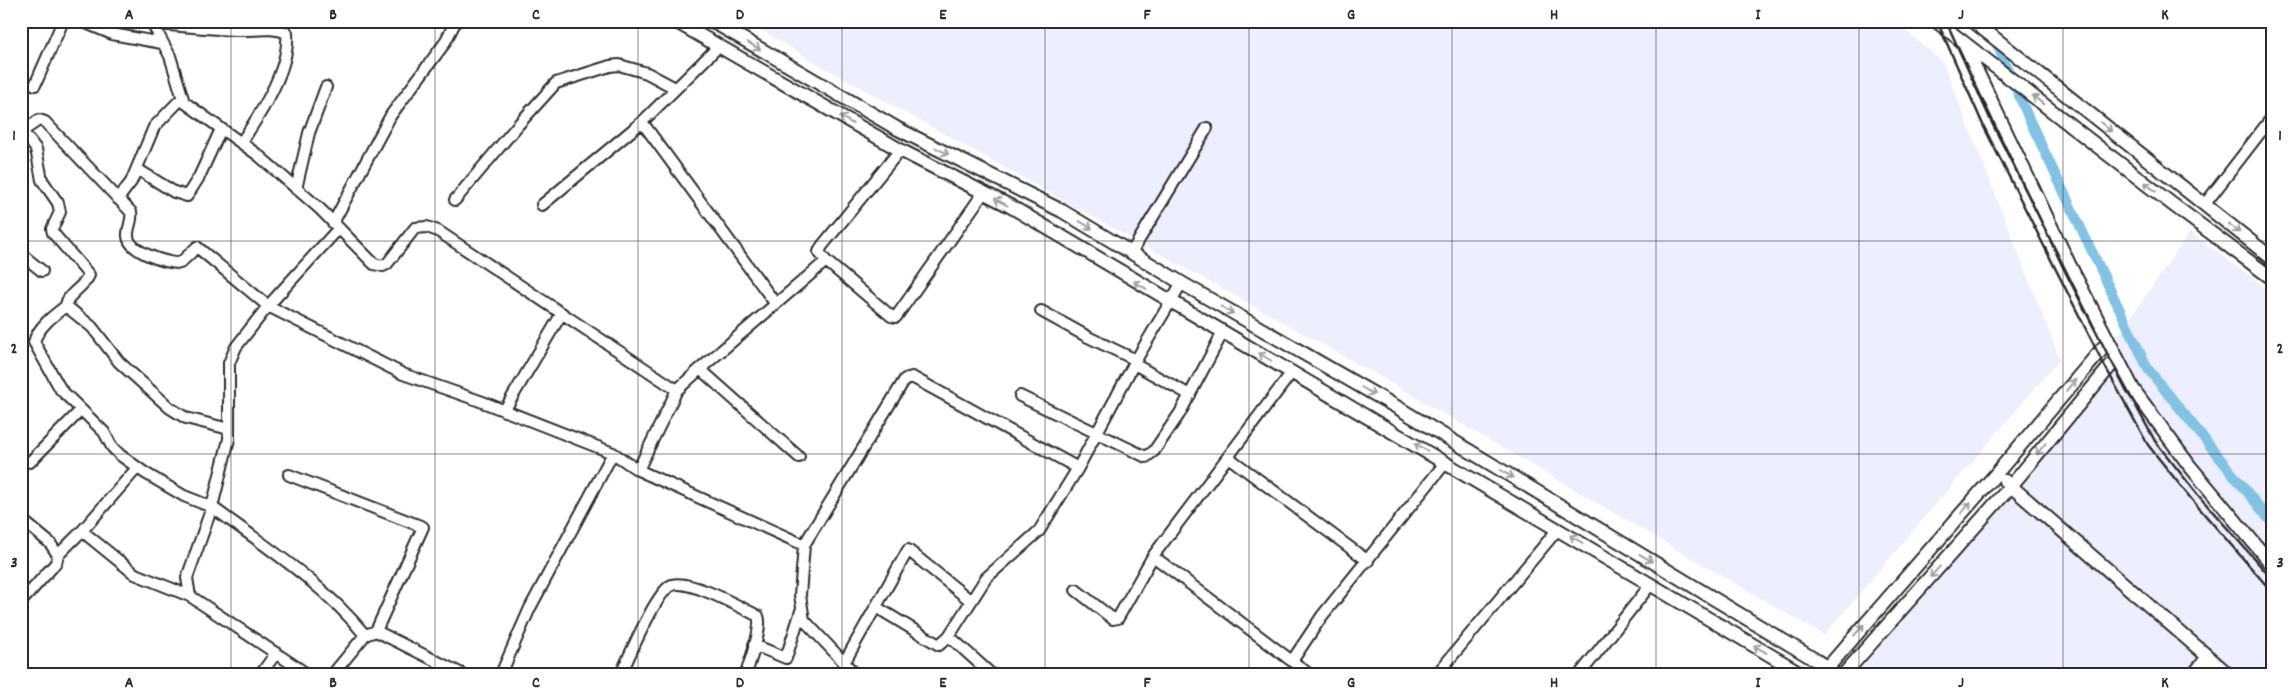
<svg xmlns="http://www.w3.org/2000/svg" width="2294" height="695" font-family="Dekko,sans-serif">
  <rect width="100%" height="100%" fill="#fff"/>
  <filter id="ink" filterUnits="userSpaceOnUse"><feTurbulence type="fractalNoise" baseFrequency=".02" numOctaves="2"/><feDisplacementMap in="SourceGraphic" scale="10" xChannelSelector="R" yChannelSelector="G"/><feConvolveMatrix kernelMatrix="1 2 1 2 8 2 1 2 1" color-interpolation-filters="sRGB"/></filter>
  <g filter="url(#ink)">
    <!-- built -->
    <path fill="#eeeffe" d="M746,21H1894L1943,62L2060,359L1824,635L1374,373L811,60Z
      M2190,232L2273,293V674H1856L2001,504Z"/>
    <g fill="none" stroke-linecap="round" stroke-linejoin="round">
      <!-- canal -->
      <path stroke="#83c2e3" stroke-width="10" d="M1987,21L2029,119L2148,369L2273,524"/>
      <!-- minor casing -->
      <g stroke="#2b2b2b" stroke-width="14">
        <path id="minor" d="M81,21L112,34L162,43
          M151,21L170,56L184,102L258,155L320,209L374,264L383,266L387,264L415,228L427,227L438,231L677,390L700,369
          M151,23C180,26 209,29 237,30C255,31 271,26 287,33C290,70 260,114 241,143
          M35,85L63,21
          M642,122L775,303
          M22,131L36,149L42,180L58,203L60,212L52,229L53,233L89,275C85,287 67,293 66,306L92,327L119,362L170,408L186,418L229,429
          M21,132L39,120L45,122L131,212C133,221 127,228 128,236C129,252 166,263 180,263L197,247L268,306L403,374L480,401L613,453L638,470L804,545
          M137,169L174,192L187,196L199,177L221,129
          M296,189L309,133L326,87
          M118,199L131,182L154,127L182,98
          M455,200L518,125L556,83L610,66L619,65L647,73L675,88
          M2205,204L2273,116
          M542,205L642,122L718,47
          M333,223L391,115L444,44L456,21
          M339,228L268,306L236,347L229,363V439L212,507C265,546 323,583 365,635L376,631L462,674
          M1131,253L1207,128
          M21,254L42,271
          M826,261L891,316L896,317L984,192
          M66,306C54,315 38,327 34,342L61,390L104,432L112,447L120,455L145,473L184,496L212,507L187,578L190,596
          M1041,311L1088,337L1136,360
          M1134,364L1190,395
          M1020,396L1146,457L1154,451L1180,413L1223,332
          M504,411L562,313
          M799,457L700,369L826,261L819,252L822,246L900,150
          M1228,457L1368,561
          M30,462L81,410
          M638,470L677,390
          M289,475L423,527L376,631
          M21,519L50,543L58,555L56,563L21,602
          M82,531L135,574L190,596L307,674
          M58,555L82,531L137,468
          M1153,556L1309,674
          M1076,590L1113,619L1118,618L1153,556L1292,372
          M876,607L939,645L949,636
          M754,645L786,658L801,611
          M1292,661L1322,616L1446,462
          M844,663L908,550L971,601
          M261,674L276,653
          M333,674L365,635
          M501,674L530,608L613,453
          M621,674C629,657 657,590 672,585C690,579 740,607 758,616C763,628 750,660 746,674
          M855,674L804,620L800,595L804,545L905,379L912,377L1078,468
          M991,674L949,636L986,578L1039,531L1078,468L1136,360L1181,284
          M1437,674L1558,529
          M1580,674L1651,584"/>
      </g>
      <!-- tertiary casing -->
      <g stroke="#2b2b2b" stroke-width="16">
        <path id="tertiary" d="M675,21L900,150L1010,206L1802,674
          M712,21L898,129L1062,211L1185,285L1400,409L1827,667L1834,674
          M1936,21L2172,204L2273,279
          M1973,21L2273,259
          M1963,42L2070,266L2133,389L2189,465L2273,566
          M2005,481L2228,674
          M1822,674L1996,474L2108,342
          M1844,674L2011,486L2117,358
          M2194,674L2208,657"/>
      </g>
      <!-- minor -->
      <use href="#minor" stroke="#fff" stroke-width="10"/>
      <!-- tertiary -->
      <use href="#tertiary" stroke="#fff" stroke-width="12"/>
      <!-- rail -->
      <path stroke="#2b2b2b" stroke-width="2.5" d="M1937,21L1984,127L2101,359L2148,445L2192,500L2273,593
        M1946,21L1992,123L2108,355L2155,441L2198,495L2273,580"/>
    </g>
    <!-- one-way arrows -->
    <defs><path id="oneway-shaft" d="M-6 0H5M1.5-3L5.5 0L1.5 3" fill="none" stroke-width="1.6" stroke-linecap="round" stroke-linejoin="round" transform="scale(1.25)"/></defs>
    <g stroke="#a0a0a0">
      <use href="#oneway-shaft" transform="translate(754 46) rotate(31)"/>
      <use href="#oneway-shaft" transform="translate(2038 100) rotate(-142)"/>
      <use href="#oneway-shaft" transform="translate(846 120) rotate(-151)"/>
      <use href="#oneway-shaft" transform="translate(2106 127) rotate(39)"/>
      <use href="#oneway-shaft" transform="translate(942 151) rotate(27)"/>
      <use href="#oneway-shaft" transform="translate(2150 187) rotate(-142)"/>
      <use href="#oneway-shaft" transform="translate(1001 202) rotate(-152)"/>
      <use href="#oneway-shaft" transform="translate(1086 225) rotate(31)"/>
      <use href="#oneway-shaft" transform="translate(2234 228) rotate(39)"/>
      <use href="#oneway-shaft" transform="translate(1140 285) rotate(-149)"/>
      <use href="#oneway-shaft" transform="translate(1227 310) rotate(30)"/>
      <use href="#oneway-shaft" transform="translate(1265 357) rotate(-150)"/>
      <use href="#oneway-shaft" transform="translate(2071 385) rotate(-50)"/>
      <use href="#oneway-shaft" transform="translate(1368 391) rotate(30)"/>
      <use href="#oneway-shaft" transform="translate(1421 447) rotate(-150)"/>
      <use href="#oneway-shaft" transform="translate(2041 449) rotate(129)"/>
      <use href="#oneway-shaft" transform="translate(1507 474) rotate(31)"/>
      <use href="#oneway-shaft" transform="translate(1966 508) rotate(-49)"/>
      <use href="#oneway-shaft" transform="translate(1576 539) rotate(-149)"/>
      <use href="#oneway-shaft" transform="translate(1646 558) rotate(31)"/>
      <use href="#oneway-shaft" transform="translate(1935 572) rotate(132)"/>
      <use href="#oneway-shaft" transform="translate(1859 630) rotate(-49)"/>
      <use href="#oneway-shaft" transform="translate(1760 649) rotate(-149)"/>
    </g>
  </g>
  <!-- grid -->
  <path fill="none" stroke="#2b2b2b" stroke-width="1" stroke-opacity="0.55" d="M231,21V674M435,21V674M638,21V674M842,21V674M1045,21V674M1249,21V674M1452,21V674M1656,21V674M1859,21V674M2063,21V674M21,241H2273M21,454H2273"/>
  <!-- margin -->
  <rect width="2294" height="695" fill="none" stroke="#fff" stroke-width="55"/>
  <rect x="28" y="28" width="2238" height="640" fill="none" stroke="#2b2b2b" stroke-width="2"/>
  <g font-size="16" text-anchor="middle" font-weight="bold" fill="#2b2b2b">
    <text x="129" y="19">A</text>
    <text x="333" y="19">B</text>
    <text x="536" y="19">C</text>
    <text x="740" y="19">D</text>
    <text x="943" y="19">E</text>
    <text x="1147" y="19">F</text>
    <text x="1351" y="19">G</text>
    <text x="1554" y="19">H</text>
    <text x="1758" y="19">I</text>
    <text x="1961" y="19">J</text>
    <text x="2165" y="19">K</text>
    <text x="14" y="140">1</text>
    <text x="2280" y="140">1</text>
    <text x="14" y="353">2</text>
    <text x="2280" y="353">2</text>
    <text x="14" y="567">3</text>
    <text x="2280" y="567">3</text>
    <text x="129" y="687">A</text>
    <text x="333" y="687">B</text>
    <text x="536" y="687">C</text>
    <text x="740" y="687">D</text>
    <text x="943" y="687">E</text>
    <text x="1147" y="687">F</text>
    <text x="1351" y="687">G</text>
    <text x="1554" y="687">H</text>
    <text x="1758" y="687">I</text>
    <text x="1961" y="687">J</text>
    <text x="2165" y="687">K</text>
  </g>
</svg>
